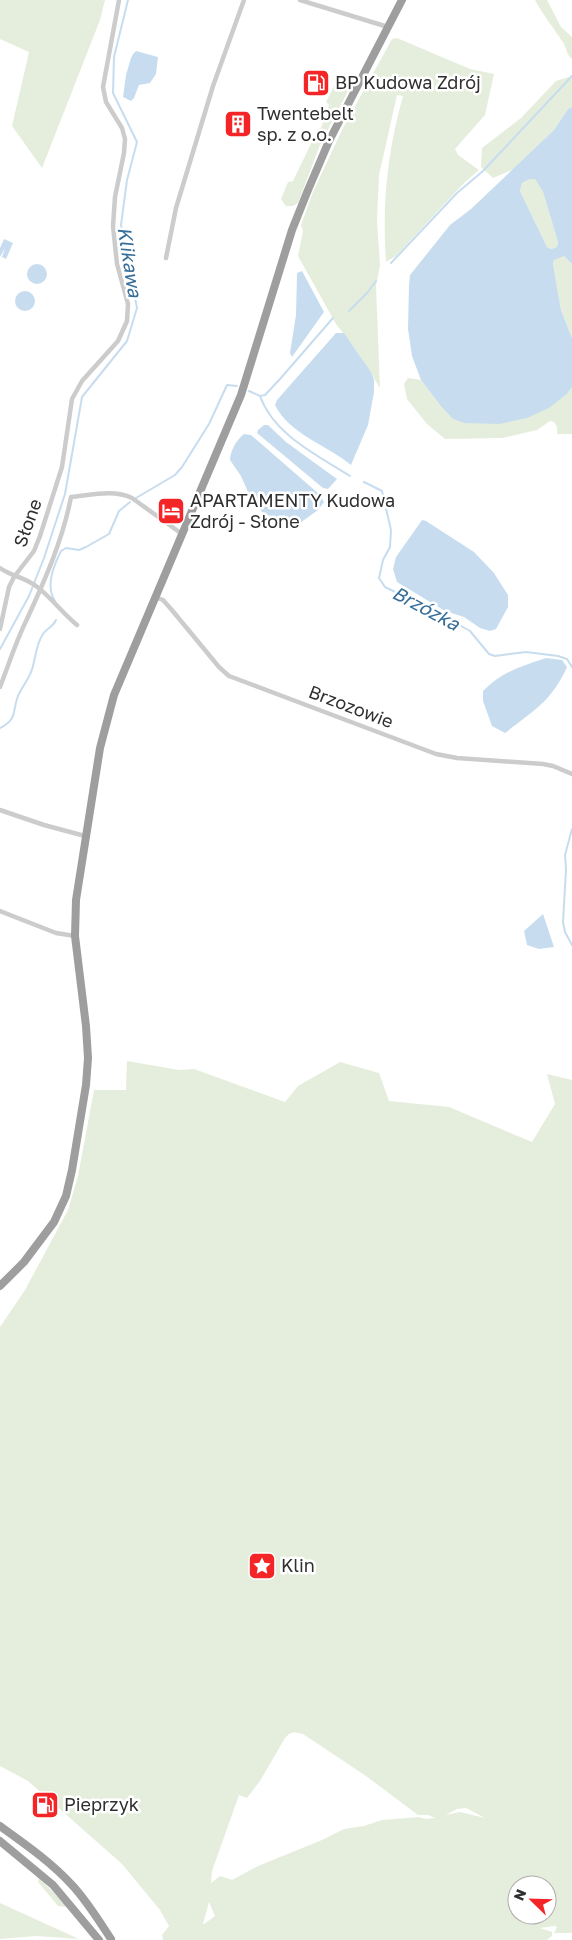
<svg xmlns="http://www.w3.org/2000/svg" width="572" height="1940" font-family="'Golos Text',sans-serif">
  <rect width="100%" height="100%" fill="#fff"/>
  <!-- green -->
  <path fill="#e5eedc" fill-rule="evenodd" d="M0,0H105L100,20L42,168L12,126L29,52L0,39Z
    M535,0H547L561,27L572,37V59C566,55 567,47 562,41C553,27 543,15 535,0Z
    M397,38L470,69L494,74L485,115L455,149L458,155L479,170L464,183L396,256L386,262C382,204 387,153 403,96L397,95L379,175L377,221L380,265L376,286L380,388L356,350L336,324L298,256L303,231L301,225L313,192L342,130L392,39Z
    M572,76V107L568,109L554,130L514,169L493,178L481,167L482,148L521,118L556,81Z
    M341,80L350,87L320,145L298,203L293,206H286L281,199L288,182L293,181L318,129L321,128L329,105L326,102L336,82Z
    M530,179H535L543,192L558,242L557,247L551,249L547,247L520,191L522,183Z
    M560,256H564L572,264V338L561,310L553,264L554,260Z
    M408,378L421,380L440,405L567,394L572,387V434H557V427L554,422L550,421L537,430L502,438L445,439L427,424L407,399L404,384Z
    M127,1061L179,1070L194,1069L285,1102L298,1086L340,1062L379,1073L389,1101L449,1107L532,1142L555,1104L547,1074L572,1080V1933H554L557,1927L554,1926L540,1928L552,1932V1936L547,1940H163L162,1935L169,1926L160,1910L122,1864L28,1781L0,1766V1327L25,1290L68,1210L78,1176L94,1090H126ZM294,1732L303,1734L366,1776L418,1815H428L435,1818L426,1819L419,1817L382,1820L364,1826L344,1829L322,1840L258,1866L232,1880L220,1876L211,1883L212,1871L239,1795L247,1798L260,1781L285,1738L289,1734ZM466,1808L485,1818L460,1812L446,1815L457,1809ZM517,1885H547V1915H517ZM209,1902L215,1916L204,1924H203Z
    M39,1878L68,1907L58,1906L38,1882Z
    M0,1903L79,1939L36,1936L0,1939Z"/>
  <!-- water -->
  <path fill="#c7ddef" fill-rule="evenodd" d="M136,51L158,57L156,74L150,83L139,85L134,98L131,101L123,97L126,75L131,58L133,54Z
    M572,107V264L564,256L554,260L553,264L561,310L572,338V387L567,394L549,408L527,418L499,424L465,423L453,419L440,405L421,380L412,356L408,329L409,285L410,275L450,225L471,209L554,130L568,109ZM530,179H535L543,192L558,242L557,247L551,249L547,247L520,191L522,183Z
    M4,239L13,243L6,259L2,257L5,248L0,257V248Z
    M27 274a10 10 0 1 1 20 0a10 10 0 1 1-20 0Z
    M302,271L324,312L292,357L290,353L296,315L297,273Z
    M15 301a10 10 0 1 1 20 0a10 10 0 1 1-20 0Z
    M336,333H344L371,372L374,380V392L368,425L351,465C328,446 288,433 275,405L277,400Z
    M264,425H268L286,442L337,479L328,489L323,488L257,433L258,430Z
    M244,434L251,435L319,494L324,502L318,510L300,523L281,521L262,512L248,492L241,476L230,460C230,451 237,439 244,434Z
    M422,520L426,521L474,552L494,573L508,595V607L496,629L490,631L480,628L464,617L445,611L397,582L393,569L396,557Z
    M546,658L562,660L567,667C552,701 532,712 505,733L492,726L483,701V691C501,672 522,666 546,658Z
    M543,914L554,947L539,949L527,945L524,931Z"/>
  <g fill="none" stroke-linecap="round" stroke-linejoin="round">
    <!-- stream -->
    <path stroke="#c7ddef" stroke-width="2" d="M391,263L457,193L483,171L572,76
      M349,311L367,293L376,281
      M249,391L260,396
      M260,396C274,435 317,455 350,476
      M260,396L265,395L280,379L333,318
      M364,482L382,491L391,530L390,547L383,560L379,578L385,587L438,613L470,631L489,654L495,656L526,652L558,656L567,659L572,667
      M136,498L175,475L182,467L209,424L227,385L237,386
      M55,601C45,586 54,565 61,551L66,548L79,550L86,547L109,534L119,511L130,502
      M0,649L29,596L44,558L65,494L82,397L127,341L137,308L121,225L127,180L137,142L113,93L114,57L128,0
      M0,728C18,719 12,711 18,696C22,687 28,680 31,672C36,660 35,646 43,634C46,629 53,627 56,620
      M572,829L565,855L566,870L563,922L565,932L572,945"/>
    <!-- minor -->
    <path stroke="#ccc" stroke-width="4.5" d="M300,0L388,27
      M166,258L176,208L213,86L244,0
      M0,568C11,576 24,577 36,586C51,597 62,613 77,625
      M155,597L163,600L171,609L219,667L229,676L436,754L457,758L543,764L553,766L572,774
      M0,629L9,587L14,577L34,551L40,536L62,467L72,399L82,381L118,341L127,321L128,304L117,264L113,226L115,197L124,153L125,139L122,128L106,102L103,87L119,0
      M0,687C9,664 16,641 27,619C45,580 63,539 71,497C91,495 114,489 132,498L182,534
      M0,810L44,825L85,836
      M0,911L56,933L75,936"/>
    <!-- trunk -->
    <path stroke="#9e9e9e" stroke-width="8" d="M0,1286L24,1262L54,1222L66,1196L72,1170L86,1085L88,1058L86,1026L75,936L76,900L100,748L114,695L241,395L292,230L308,190L329,141L402,0
      M0,1826C25,1844 51,1862 72,1885C87,1901 99,1921 111,1939
      M0,1841L53,1885L99,1940"/>
  </g>
  <!-- icons -->
  <defs>
    <g id="fuel-square" transform="scale(1.4375)"><rect x="-9" y="-9" width="18" height="18" rx="4" fill="#f32527" stroke="#fff"/><path d="M-5.5-6h7V0h2V4h1.3V-2.5L3-4.5l.8-.8L6-3V5H2.5V1h-1V6h-7ZM-4.2-4.7v3.2H.2V-4.7Z" fill="#fff"/></g>
    <g id="building-square" transform="scale(1.4375)"><rect x="-9" y="-9" width="18" height="18" rx="4" fill="#f32527" stroke="#fff"/><path d="M-4-6H4V6H1V3H-1V6H-4ZM-2.5-4.3h1.7v1.8h-1.7ZM.8-4.3h1.7v1.8H.8ZM-2.5-1h1.7V.8h-1.7ZM.8-1h1.7V.8H.8Z" fill="#fff"/></g>
    <g id="hotel-square" transform="scale(1.4375)"><rect x="-9" y="-9" width="18" height="18" rx="4" fill="#f32527" stroke="#fff"/><path d="M-6-4.5h1.5V1H6V5H4.5V3h-9V5H-6ZM-4 0a1.8 1.8 0 1 1 3.6 0ZM.5 0V-2.5h3Q6-2.5 6 0Z" fill="#fff"/></g>
    <g id="sight-square" transform="scale(1.4375)"><rect x="-9" y="-9" width="18" height="18" rx="4" fill="#f32527" stroke="#fff"/><path d="M0-6L1.8-2.2L6-1.7L2.9 1.2L3.7 5.4L0 3.3L-3.7 5.4L-2.9 1.2L-6-1.7L-1.8-2.2Z" fill="#fff"/></g>
  </defs>
  <g fill-rule="evenodd">
    <use href="#fuel-square" x="316" y="83"/>
    <use href="#building-square" x="238" y="124"/>
    <use href="#hotel-square" x="171" y="511"/>
    <use href="#sight-square" x="262" y="1566"/>
    <use href="#fuel-square" x="45" y="1805"/>
  </g>
  <g text-anchor="middle" stroke-width="5" stroke-linejoin="round" paint-order="stroke">
    <!-- poi labels -->
    <g font-size="18" fill="#2f2f2f" stroke="#fff" text-anchor="start">
      <text x="335" y="89">BP Kudowa Zdrój</text>
      <text x="257" y="120">Twentebelt<tspan x="257" dy="21">sp. z o.o.</tspan></text>
      <text x="190" y="507">APARTAMENTY Kudowa<tspan x="190" dy="21">Zdrój - Słone</tspan></text>
      <text x="281" y="1572">Klin</text>
      <text x="64" y="1811">Pieprzyk</text>
    </g>
    <!-- street labels -->
    <g font-size="18" fill="#2f2f2f" stroke="#fff">
      <text transform="translate(28 523) rotate(-70)" y="6">Słone</text>
      <text transform="translate(351 707) rotate(21)" y="6">Brzozowie</text>
    </g>
    <!-- water labels -->
    <g font-size="19" font-style="italic" fill="#366d99" stroke="#fff">
      <text transform="translate(130 262) rotate(81)" y="7">Klikawa</text>
      <text transform="translate(426 608) rotate(28)" y="7">Brzózka</text>
    </g>
  </g>
  <!-- north arrow -->
  <g transform="translate(532 1900) rotate(293)"><circle r="24" fill="#ffffff" stroke="#acacac"/>
  <path d="M0-4L9 19L0 12L-9 19Z" fill="#f32527"/>
  <text y="-8" font-size="14" font-weight="bold" text-anchor="middle" fill="#2f2f2f">N</text>
  </g>
</svg>
